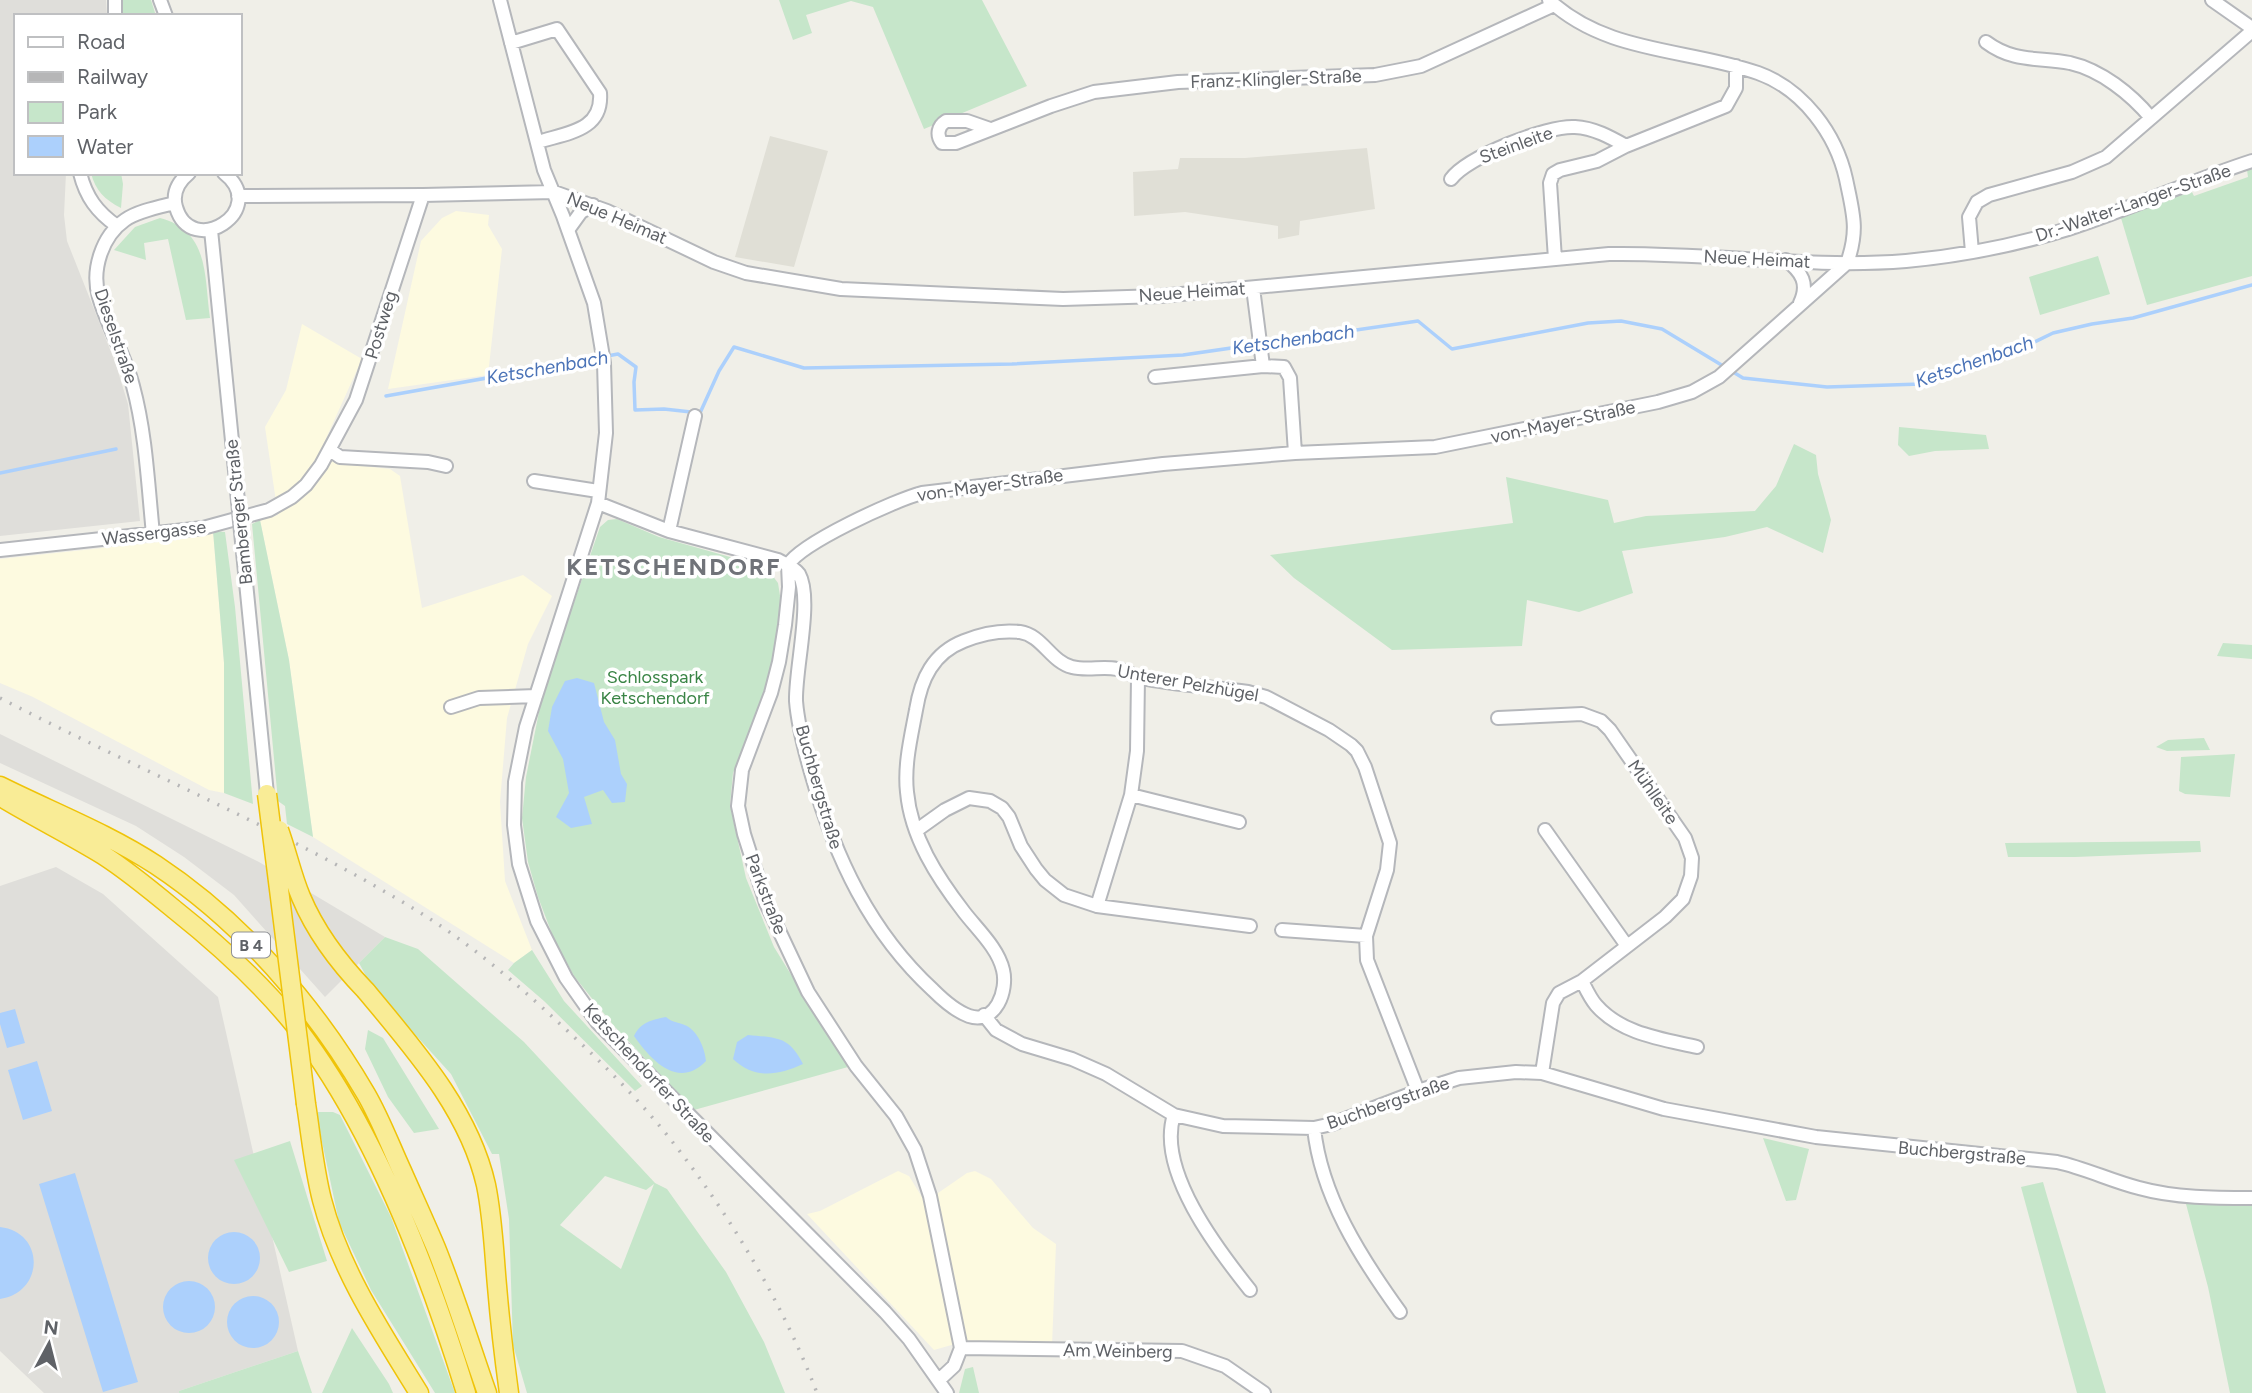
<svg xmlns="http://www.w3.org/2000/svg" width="2252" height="1393" font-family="Figtree,sans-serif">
  <rect width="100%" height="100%" fill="#f0efe8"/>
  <!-- commercial -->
  <path fill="#fdfae0" d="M456,211L489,215L488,225L502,249L488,375L388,389L421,241L442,218Z
    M302,324L362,359L323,445L335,463L390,469L400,476L422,608L523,575L552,596L528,644L507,718L500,802L505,881L532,950L514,963L313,837L289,660L260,520L278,515L265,427L286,390Z
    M213,531L224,663V793L209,790L33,697L0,683V559L177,540Z
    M898,1171L909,1176L925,1202L967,1173L975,1171L991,1179L1033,1228L1056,1244L1052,1346L955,1344L934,1350L807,1214L820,1211Z"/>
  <!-- industrial -->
  <path fill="#dfdeda" d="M0,0H106L107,16H16V173H66L64,215L67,241L115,362L128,404L140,521L0,536Z
    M0,734L259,862L385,937L325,997L234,895L184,857L136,826L0,763Z
    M56,867L103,894L218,997L298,1351L179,1391V1393H44L0,1351V886Z"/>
  <!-- education -->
  <path fill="#e0dfd6" d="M770,136L828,151L794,267L735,257Z
    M1367,148L1375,209L1300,221L1299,235L1278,239V226L1185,212L1134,216L1133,172L1178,169L1180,158H1245Z"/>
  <!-- green -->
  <path fill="#c6e6ca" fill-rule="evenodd" d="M122,0H151L156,16H122Z
    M779,0H982L1027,86L924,129L873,7L851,1L806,15L812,33L793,40Z
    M2252,168V276L2147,305L2121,218L2191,190L2194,196L2248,177L2247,170Z
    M91,173H121L123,184L121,208C105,200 95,190 91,173Z
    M160,218C210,231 204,277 210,318L186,320L168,239L144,243L146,260L114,250L135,227Z
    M2098,256L2110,294L2040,315L2029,277Z
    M1899,427L1986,435L1989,449L1935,451L1909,456L1898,445Z
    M1794,444L1816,455L1818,474L1831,520L1823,553L1767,527L1725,537L1622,551L1633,593L1579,612L1527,600L1522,646L1392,650L1294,578L1270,555L1513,523L1506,477L1608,500L1614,523L1646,516L1755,511L1776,486Z
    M617,519L659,537L766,567L778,583L782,608L773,661L755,720L733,773L730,805L746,878L774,947L848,1067L694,1110L614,1026L574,976L554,939L538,897L528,862L522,818L526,777L543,692L600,527L608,520Z
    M260,520L289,660L313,837L287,824L285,806L278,801L252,524Z
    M213,531L225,532L235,607L253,804L224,793V663Z
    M2223,643L2252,645V659L2217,656Z
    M2204,738L2210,750L2167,751L2156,747L2168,740Z
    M2235,754L2230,797L2185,794L2179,791L2181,757Z
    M2200,841L2201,852L2075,857H2008L2005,843Z
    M385,937L418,949L524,1042L655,1183L667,1189L726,1272L764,1342L785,1393H527L513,1345L509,1219L499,1154H492L451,1074L372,987L359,963ZM605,1176L646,1190L654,1184L621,1269L560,1225Z
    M532,950L564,1001L642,1086L635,1091L544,1001L508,970L514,963Z
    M368,1030L383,1038L439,1129L414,1133L388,1097L365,1049Z
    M318,1112H333L340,1115L391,1217L455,1393H435L371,1290L339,1222L317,1118Z
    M1763,1138L1809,1149L1796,1200L1786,1201Z
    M290,1141L327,1261L289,1272L234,1160Z
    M2043,1182L2047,1196L2106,1393H2077L2021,1187Z
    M2252,1194V1393H2230L2208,1287L2186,1204Z
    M352,1328L389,1384L393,1393H322Z
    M298,1351L312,1393H179V1391Z
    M973,1367L979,1393H959L965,1369Z"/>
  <!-- water -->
  <path fill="#acd0fc" d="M577,678L594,683L604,722L615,740L621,774L627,784L625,802L612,803L603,790L584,797L592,824L571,828L556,817L569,793L563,759L548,731L552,707L565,681Z
    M15,1009L25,1043L7,1048L0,1024V1013Z
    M666,1017C673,1023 679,1022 687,1026C698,1032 705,1049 706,1061C678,1090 651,1060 634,1036C641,1022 651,1020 666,1017Z
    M748,1035C777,1038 789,1036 803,1064C777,1076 754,1079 733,1059L737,1042Z
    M37,1061L52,1111L23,1120L8,1070Z
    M75,1173L138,1382L103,1392L39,1184Z
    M0,1227C45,1232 45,1292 0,1299Z
    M208 1258a26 26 0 1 1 52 0a26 26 0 1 1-52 0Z
    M163 1307a26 26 0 1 1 52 0a26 26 0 1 1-52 0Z
    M227 1322a26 26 0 1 1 52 0a26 26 0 1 1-52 0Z"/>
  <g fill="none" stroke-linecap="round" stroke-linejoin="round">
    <!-- stream -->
    <path stroke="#acd0fc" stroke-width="3.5" d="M607,356L618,354L636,367L634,382L635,410L664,409L700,413L719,371L734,347L804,368L1012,364L1183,355L1418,321L1452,349L1588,323L1621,321L1662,329L1743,378L1827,387L1921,384L2014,352L2053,333L2092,324L2133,318L2252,285
      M386,396L599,358
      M0,473L116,449"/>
    <!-- minor casing -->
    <g stroke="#b5b7bb" stroke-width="16">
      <path id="minor" d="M160,0L166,16
        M500,0L544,170L563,216L594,303L604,363L606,433L598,503L526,727L515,782L514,825L519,864L537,921L566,978L597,1022L885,1312L909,1339L947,1393
        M2212,0L2252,28
        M115,16V0
        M1986,42C2014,63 2039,57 2070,63C2101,70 2131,94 2151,118
        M511,43L557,29L600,93C603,131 566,133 538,142
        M990,129L967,121H946C938,126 936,135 942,143H956L1051,106L1094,92L1178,82L1375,75L1421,66L1554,5
        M80,173C86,197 97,212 117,226
        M189,173C178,182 172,193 176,207C191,260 271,210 224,173
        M1451,179C1467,157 1547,125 1575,127C1594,128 1610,137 1626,146
        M238,196L423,195L554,192L607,211L714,262L746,273L841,289L1063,299L1160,296L1609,254C1708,252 1808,269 1906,261C1960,256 2016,245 2068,229C2130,209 2190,181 2252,161
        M211,230L238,501
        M568,230L581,212L593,205
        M1972,252L1969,217L1977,202L1989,195L2072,172L2106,157L2252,31
        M1555,259L1550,183L1553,174L1560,170L1597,161L1626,146L1726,106L1736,88V66
        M1786,260C1802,272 1809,284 1800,303
        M1253,288L1263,366
        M1155,377L1263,366L1284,367L1290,378L1295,453
        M330,450L340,457L428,462L446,466
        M534,481L598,491
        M598,503L669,531L778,560C785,564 794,567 799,574C813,599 795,669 796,701C798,726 805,752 812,776C835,857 870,932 933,990C943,1000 955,1011 969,1016C996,1025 1008,990 1003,970C998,948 977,929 964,912C937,877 911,837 907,792C904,765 911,737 916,710C921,679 933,653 964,641C981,634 1002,630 1020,632C1042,635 1051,662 1072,667C1087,671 1102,666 1117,669C1125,670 1133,676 1141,678C1176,685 1213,687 1248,692L1266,697L1329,730L1351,745L1357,751L1365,767L1390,843L1387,870L1366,936L1367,960L1418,1091
        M669,531L695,416
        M241,532L267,794
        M153,534C148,485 146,434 133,386C125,355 108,328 99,297C91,270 102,236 125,220C138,211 159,207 175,203
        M0,550L203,528L269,510L292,497L306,485L321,465L356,400L423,195
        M788,565C801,543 895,500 922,493L1163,464L1295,453L1435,447L1658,402L1692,392L1719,377L1847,263C1859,230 1853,213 1846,179C1836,134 1803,89 1758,73C1687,48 1607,54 1549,0
        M788,565L789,587L785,625L779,662L771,693L742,770L738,806L744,834L766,903L808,992L856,1066L896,1116L915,1150L930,1196L961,1348L954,1366L939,1380
        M451,707L479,698L536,696
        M1498,718L1582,714L1601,721L1610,730L1685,838L1692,858L1691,876L1683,899L1665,917L1582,981L1559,993L1553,1003L1542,1073
        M1131,795L1239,822
        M917,830L945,810L969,798L990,801L1002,808L1009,817L1021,846L1036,869L1045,880L1064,895L1097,906L1250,926
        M1545,830L1627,946
        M1097,906L1131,795L1137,751L1138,677
        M1282,930L1366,936
        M1582,981C1586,989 1590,998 1596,1005C1621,1034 1662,1039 1697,1047
        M984,1015L996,1030L1022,1044L1072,1059L1106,1074L1174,1115L1223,1126L1314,1128L1332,1124L1418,1091L1459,1078L1516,1072L1542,1073L1664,1109L1816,1137L2057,1162C2085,1168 2111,1181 2139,1188C2175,1198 2215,1198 2252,1198
        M1174,1115C1156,1170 1218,1250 1250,1290
        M1314,1128C1321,1196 1361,1258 1400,1312
        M961,1348L1182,1351L1225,1366L1264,1393"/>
    </g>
    <!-- highway casing -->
    <g stroke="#efc309" stroke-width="21">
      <path id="highway" d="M0,786C52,812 107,833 156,865C242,922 314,1005 366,1094C380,1118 390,1145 402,1171C413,1196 425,1222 436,1248C455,1295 470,1345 487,1393
        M6,800C38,819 72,836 103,855C128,871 152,891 175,910C219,945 262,984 297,1028C375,1129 429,1272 466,1393
        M366,991C414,1049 469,1110 486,1185C493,1219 494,1253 497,1286C500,1322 504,1357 509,1393
        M306,1104C311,1136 314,1169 322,1200C340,1270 382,1333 419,1393"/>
    </g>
    <!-- minor -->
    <use href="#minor" stroke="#fff" stroke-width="12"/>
    <!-- highway -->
    <use href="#highway" stroke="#f9ec96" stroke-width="18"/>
    <!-- rail -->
    <path stroke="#b6b6b7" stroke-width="3.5" stroke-dasharray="2 9" stroke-linecap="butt" d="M0,698C135,768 275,826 406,904C462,937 512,979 559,1023C597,1058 634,1094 667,1135C727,1210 783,1303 817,1393"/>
    <!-- minor-bridge casing -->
    <g stroke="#b5b7bb" stroke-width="16" stroke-linecap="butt">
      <path id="minor-bridge" d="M238,501L241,532"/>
    </g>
    <!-- highway-bridge casing -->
    <g stroke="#efc309" stroke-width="21" stroke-linecap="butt">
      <path id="highway-bridge" d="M267,794L306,1104
        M279,830C287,852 292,876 301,897C316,933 339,963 366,991"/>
    </g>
    <!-- minor-bridge -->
    <use href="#minor-bridge" stroke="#fff" stroke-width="12"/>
    <!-- highway-bridge -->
    <use href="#highway-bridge" stroke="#f9ec96" stroke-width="18"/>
  </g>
  <g text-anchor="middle" stroke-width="7" stroke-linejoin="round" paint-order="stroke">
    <!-- shield labels -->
    <rect fill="#fff" stroke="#8f9195" stroke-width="2" x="232" y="932.5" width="38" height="25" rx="5"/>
    <g font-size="16" font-weight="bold" fill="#5f6267">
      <text x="251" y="951">B 4</text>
    </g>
    <!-- street labels -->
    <g font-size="18" fill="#5f6267" stroke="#fff">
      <text transform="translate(1276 79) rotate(-2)" y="6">Franz-Klingler-Straße</text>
      <text transform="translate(1516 145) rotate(-20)" y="6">Steinleite</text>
      <text transform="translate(2133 203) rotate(-19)" y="6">Dr.-Walter-Langer-Straße</text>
      <text transform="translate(617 218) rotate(23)" y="6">Neue Heimat</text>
      <text transform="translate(1757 259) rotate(3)" y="6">Neue Heimat</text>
      <text transform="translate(1192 292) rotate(-4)" y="6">Neue Heimat</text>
      <text transform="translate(381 325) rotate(-73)" y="6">Postweg</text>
      <text transform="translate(116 336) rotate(71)" y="6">Dieselstraße</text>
      <text transform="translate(1563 422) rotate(-12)" y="6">von-Mayer-Straße</text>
      <text transform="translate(990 485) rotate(-8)" y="6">von-Mayer-Straße</text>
      <text transform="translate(239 512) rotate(-96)" y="6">Bamberger Straße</text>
      <text transform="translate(154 533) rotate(-7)" y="6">Wassergasse</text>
      <text transform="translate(1188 683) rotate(10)" y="6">Unterer Pelzhügel</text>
      <text transform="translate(819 787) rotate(74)" y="6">Buchbergstraße</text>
      <text transform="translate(1653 792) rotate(55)" y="6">Mühlleite</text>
      <text transform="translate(766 894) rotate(69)" y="6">Parkstraße</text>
      <text transform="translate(649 1073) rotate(47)" y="6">Ketschendorfer Straße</text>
      <text transform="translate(1388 1103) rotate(-19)" y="6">Buchbergstraße</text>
      <text transform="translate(1962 1153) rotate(5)" y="6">Buchbergstraße</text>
      <text transform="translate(1118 1351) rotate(1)" y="6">Am Weinberg</text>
    </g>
    <!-- park labels -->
    <g font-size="18" fill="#398445" stroke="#fff">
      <text x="655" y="683">Schlosspark<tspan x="655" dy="21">Ketschendorf</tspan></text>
    </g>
    <!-- water labels -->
    <g font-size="19" font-style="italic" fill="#4b73b7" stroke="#fff">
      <text transform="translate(1293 339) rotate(-8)" y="7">Ketschenbach</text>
      <text transform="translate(1974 361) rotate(-19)" y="7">Ketschenbach</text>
      <text transform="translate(547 367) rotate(-10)" y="7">Ketschenbach</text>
    </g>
    <!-- district labels -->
    <g font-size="24" font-weight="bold" letter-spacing="2" fill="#707379" stroke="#fff">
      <text x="674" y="575">KETSCHENDORF</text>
    </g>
  </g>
  <!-- legend -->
  <rect x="14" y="14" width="228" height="161" fill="#ffffff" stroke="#bfc0c2" stroke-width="2"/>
  <rect x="28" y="37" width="35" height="10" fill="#ffffff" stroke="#bfc0c2" stroke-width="2"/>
  <text x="77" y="49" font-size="21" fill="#5f6267">Road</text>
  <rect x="28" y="72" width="35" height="10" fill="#b6b6b7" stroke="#bfc0c2" stroke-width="2"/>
  <text x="77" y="84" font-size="21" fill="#5f6267">Railway</text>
  <rect x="28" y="102" width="35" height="21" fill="#c6e6ca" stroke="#bfc0c2" stroke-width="2"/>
  <text x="77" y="119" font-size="21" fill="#5f6267">Park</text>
  <rect x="28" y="136" width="35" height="21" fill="#acd0fc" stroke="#bfc0c2" stroke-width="2"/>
  <text x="77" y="154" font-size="21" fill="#5f6267">Water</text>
  <!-- north arrow -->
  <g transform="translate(49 1344) rotate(7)" stroke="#ffffff" stroke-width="5" paint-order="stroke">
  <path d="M0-5L12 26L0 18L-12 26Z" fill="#5f6267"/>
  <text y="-10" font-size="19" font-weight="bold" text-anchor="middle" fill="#5f6267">N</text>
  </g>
</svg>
